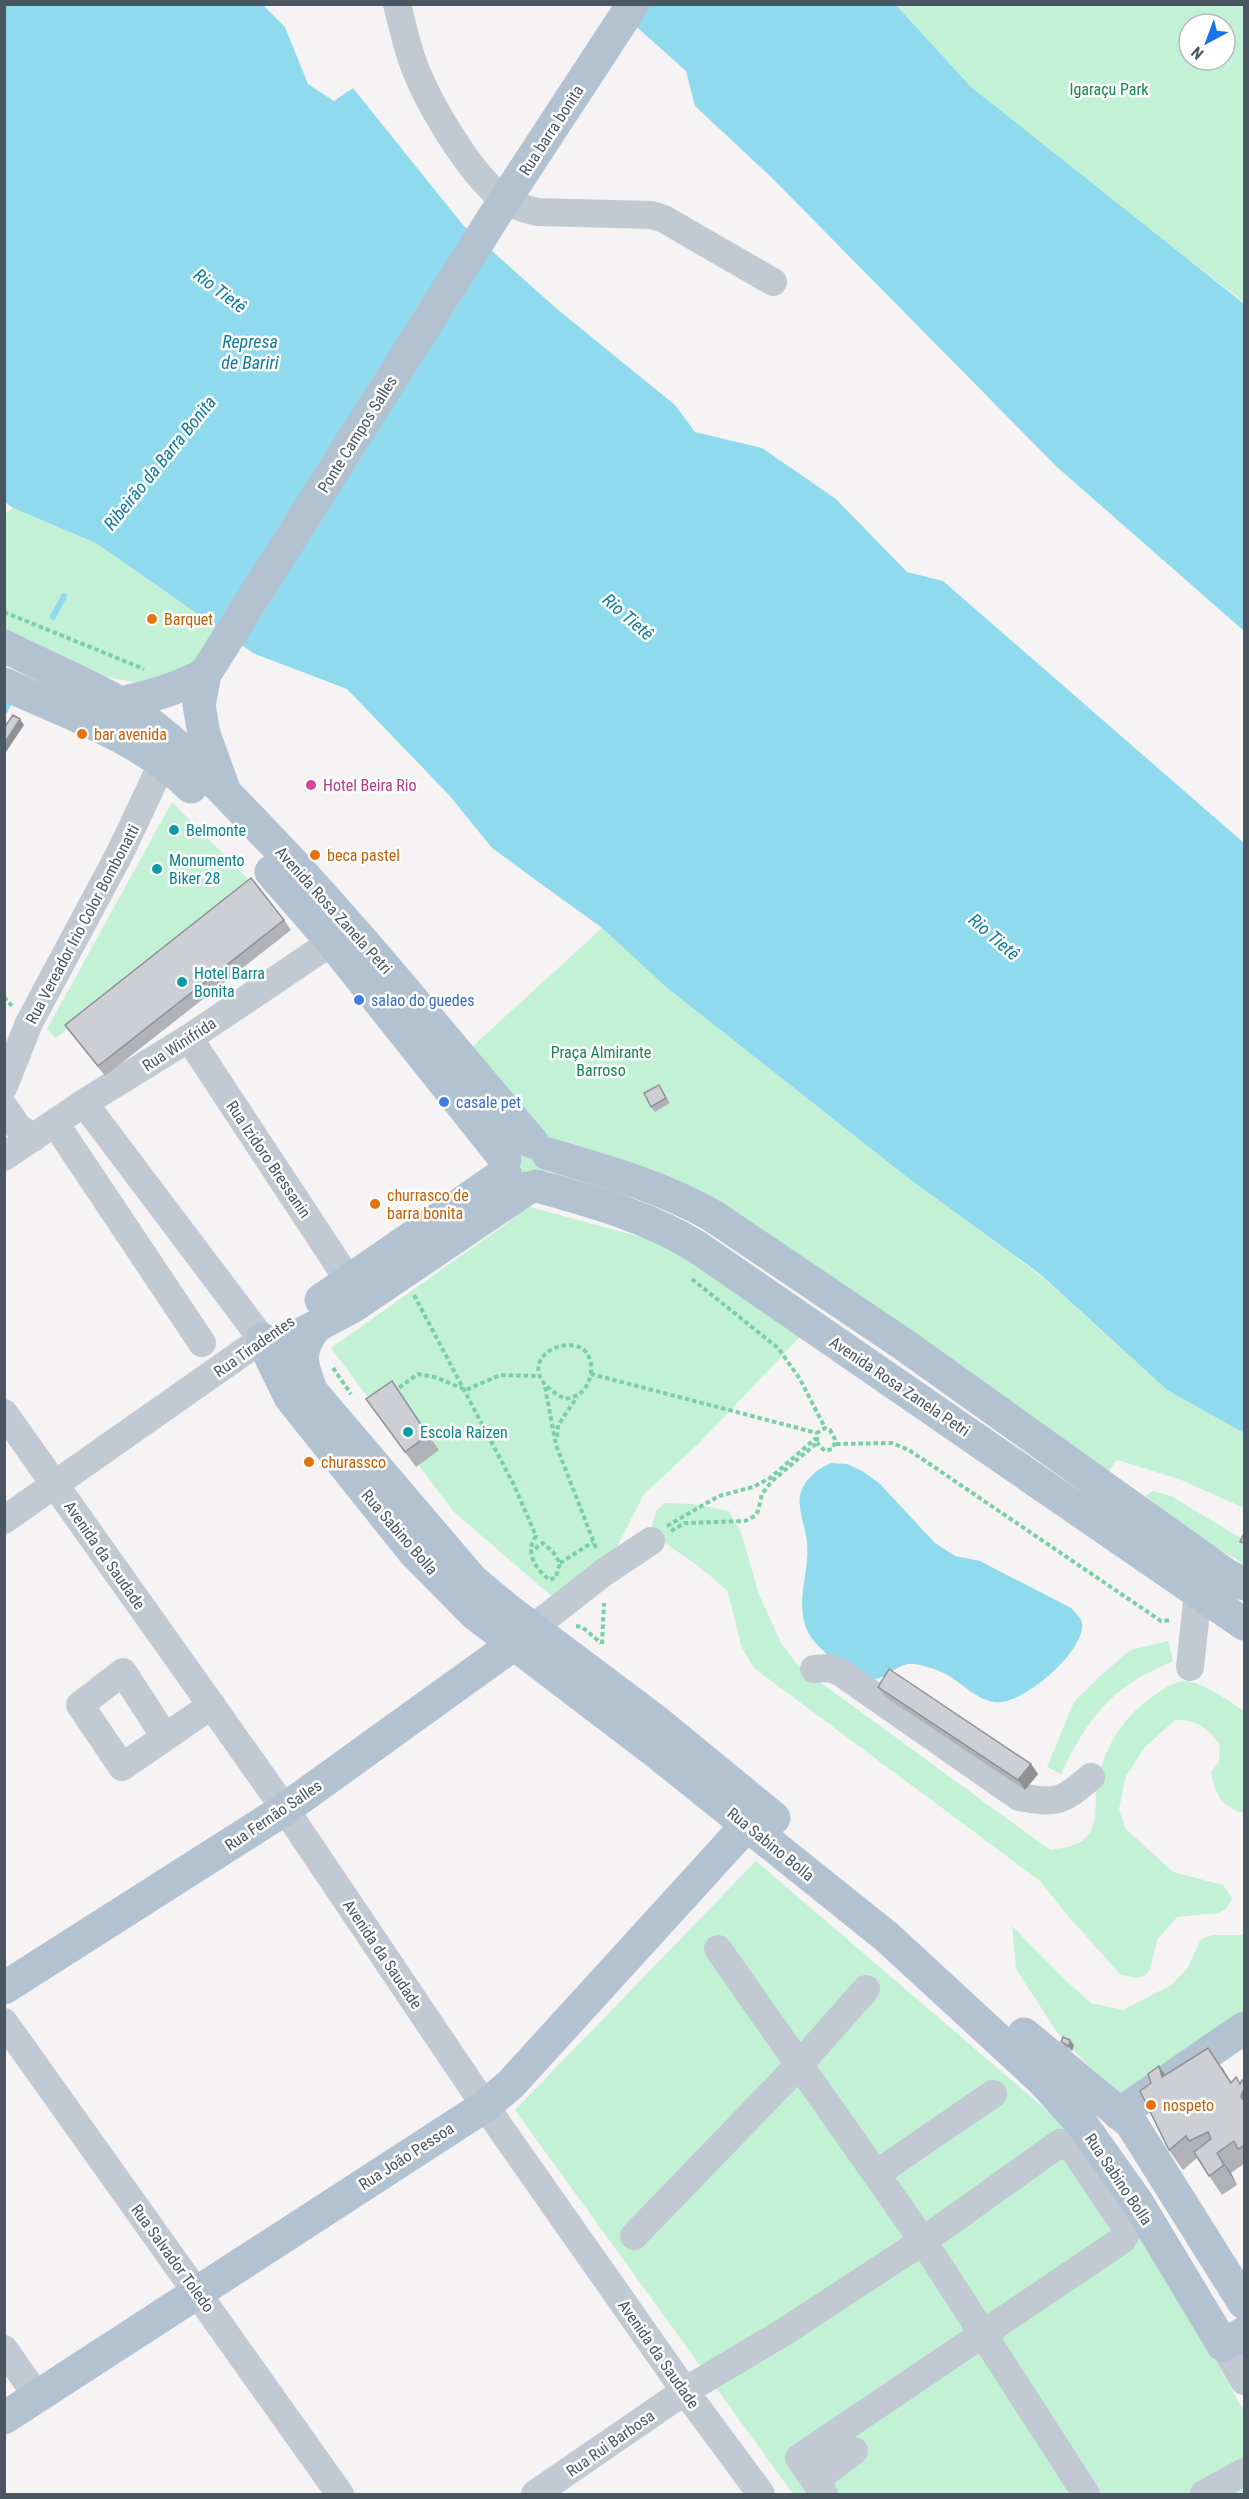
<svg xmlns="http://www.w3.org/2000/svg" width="1249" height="2499" font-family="'Roboto Condensed',sans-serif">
  <rect width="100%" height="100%" fill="#f5f3f3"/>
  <!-- green -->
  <path fill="#c3f1d5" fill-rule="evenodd" d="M896,5H1244V302L1104,195L971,87ZM1189,24H1225V60H1189Z
    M13,508L96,543L225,634L206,662L154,686L108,677L5,630V514Z
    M172,802L254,885L56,1038L47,1029Z
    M602,928L666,987L912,1181L1040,1275L1167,1390L1244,1433V1508L1179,1479L1117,1460L1102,1479L724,1217L542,1143L461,1057Z
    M518,1145L546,1170L543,1176L531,1184L505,1160Z
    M530,1207L674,1246L801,1336L699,1443L644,1494L590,1599L571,1613L453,1511L331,1348Z
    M1153,1491L1171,1496L1244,1540V1564L1192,1533L1145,1496Z
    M665,1503L693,1504L729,1511L742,1535L758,1592L781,1643L798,1666L1050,1850C1065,1847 1081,1847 1090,1832C1099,1818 1094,1798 1097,1782C1105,1745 1126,1713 1158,1693C1165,1688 1174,1682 1183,1681C1199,1679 1231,1702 1244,1711V1813C1221,1807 1216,1795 1211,1772L1219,1762L1220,1744C1207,1727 1196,1719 1175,1720L1146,1746L1126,1776L1119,1809L1125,1828L1173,1872L1223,1885L1232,1898L1227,1908L1218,1913L1177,1917L1157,1940L1150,1970L1144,1976L1135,1978L1120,1974L1069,1917L1040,1881L754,1668L742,1648L727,1590L697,1565L665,1543L652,1527L656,1511Z
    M1168,1641L1173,1661C1159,1668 1141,1675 1128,1685C1096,1707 1077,1740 1061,1774L1047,1767L1074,1702L1098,1678L1130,1650Z
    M756,1861L1066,2127L1169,2278L1244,2411V2494H793L515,2110Z
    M1012,1926L1063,1978L1091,2003L1123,2010L1173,1984L1188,1967L1201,1939L1212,1935H1242L1244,1932V2019L1125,2099L1066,2044L1055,2029L1016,1969Z"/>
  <!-- water -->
  <path fill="#90daee" d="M4,5H263L285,27L308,84L334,101L353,88L463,225L557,309L675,405L695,432L762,448L836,499L907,572L943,581L1244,843V1433L1167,1390L1040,1274L912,1181L666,987L602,928L492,848L449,795L347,689L253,653L96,543L13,508L5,502Z
    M612,5H896L971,87L1243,303L1244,631L1057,467L770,176L695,106L686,71Z
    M831,1463L847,1464L864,1472L880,1484L935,1543L955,1556L980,1561L1071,1608C1075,1613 1081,1617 1082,1623C1086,1651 1021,1707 994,1702C974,1699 958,1678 939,1671C931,1668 916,1663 908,1664C897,1666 890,1674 880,1678C862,1684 845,1670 832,1658C823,1651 813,1642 808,1632C794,1602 810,1573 807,1543C806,1530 801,1519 800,1507C797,1486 813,1471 831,1463Z"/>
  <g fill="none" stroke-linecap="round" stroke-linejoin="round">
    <!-- stream -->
    <path stroke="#90daee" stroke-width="6" d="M53,617L64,596
      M4,712L12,697"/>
    <!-- path -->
    <path stroke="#7ad0a6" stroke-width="4" stroke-dasharray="4.5 3" stroke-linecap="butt" d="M4,612L144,669
      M4,997L12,1006
      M692,1279L778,1348L800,1379L825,1428
      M414,1295L514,1485L536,1536C524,1552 536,1570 550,1580L556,1577L560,1563L553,1552L543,1543L530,1552
      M333,1368L351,1394
      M591,1374C591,1370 592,1364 590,1360C581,1323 496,1362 565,1399C581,1396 587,1389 591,1374L817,1433
      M545,1387L556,1445L596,1548
      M393,1392L418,1374L435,1377L466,1390L500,1375L540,1376
      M557,1437L558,1425L577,1397
      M836,1444L892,1443L909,1450L1161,1621L1171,1620
      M667,1526L719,1496L753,1487L770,1478L816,1438
      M671,1531L685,1523L745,1521L755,1516L758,1511L762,1494L772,1481L817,1443V1433L825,1428L830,1430L836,1441L832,1449L825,1451L817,1443
      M560,1563L593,1542
      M576,1626L582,1627L601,1643
      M602,1644L604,1603"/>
    <!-- minor -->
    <path stroke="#c1cad2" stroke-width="28" d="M397,4C403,28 408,53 418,75C432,109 475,182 507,201C516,207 526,209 537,212L652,215L664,219L773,282
      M189,1038L349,1281
      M4,1086L29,1023L120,853L162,764
      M4,1107L18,1127L33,1138
      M55,1123L202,1343
      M4,1157L84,1103L189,1038L351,929
      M4,1413L285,1809L485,2106L685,2391L761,2494
      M4,1520L262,1339L84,1103
      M543,1620L603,1573L651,1541
      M1190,1667L1198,1593
      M814,1669L830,1668L840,1672L1019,1797C1058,1804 1061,1802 1091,1777
      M165,1737L123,1672L80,1705L122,1767L212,1705
      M718,1949L923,2241L1086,2494
      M4,2022L340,2494
      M876,2174L993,2094
      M634,2236L799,2065L866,1989
      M1223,2345L1244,2381
      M4,2349L37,2396
      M815,2480L854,2451
      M535,2494L685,2391L784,2332L923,2241L1060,2143L1073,2149L1124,2225L1126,2233L1122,2240L799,2458L824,2494
      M1204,2494L1244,2472"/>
    <!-- major -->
    <path stroke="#b3c2d1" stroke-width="33" d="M4,646C50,670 99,687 141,717C189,752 229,797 270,839C362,936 445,1040 532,1142
      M4,684C66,712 142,738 191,787
      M120,703C150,697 178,689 205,674
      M225,792L204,734L199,705L205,674L493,218L633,4
      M271,872L332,942L505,1159
      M548,1154C605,1171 661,1186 713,1216L903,1344L1225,1574L1244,1584
      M537,1186C593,1202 647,1216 697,1247L1244,1624
      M321,1300L505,1173
      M314,1329C296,1352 302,1367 312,1392L472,1580L508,1610L657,1722L774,1818
      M294,1338L352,1307L528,1188
      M262,1339L290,1397L413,1551L475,1614L661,1756L887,1937L1042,2080L1081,2123L1137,2202L1223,2345L1244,2333
      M4,1988L285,1809L514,1644L528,1631
      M1024,2034L1131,2123L1244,2303
      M1119,2114L1244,2028
      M4,2418L485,2106L511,2084L747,1825"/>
  </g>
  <!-- wall -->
  <path fill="#b0b2b7" d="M284,920L291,930L105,1076L65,1025Z
    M659,1085L670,1103L655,1112L651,1107Z
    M392,1381L439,1450L416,1467L366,1399Z
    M878,1687L1031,1764L1038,1774L1025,1790L885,1697Z
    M1061,2042L1074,2045L1072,2051L1065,2047Z
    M1222,2067L1231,2082L1236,2077L1240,2084H1245V2163L1231,2173L1237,2185L1222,2195L1197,2158L1183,2170L1169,2150L1165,2075Z"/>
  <!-- shaded-wall -->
  <path fill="#909195" d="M20,719L24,725L4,755V744Z
    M1031,1764L1038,1774L1025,1790L1018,1780Z
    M1070,2040L1074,2045L1072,2051L1069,2046Z
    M1159,2066L1173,2086L1162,2077Z
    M1243,2091L1245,2093V2102L1241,2097Z
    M1217,2153L1231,2173L1237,2185L1224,2165Z"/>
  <!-- building -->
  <path fill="#cdcfd5" stroke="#909195" stroke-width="1.5" d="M13,715L20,719L4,744V728Z
    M251,878L284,920L98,1066L65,1025Z
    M659,1085L666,1098L651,1107L644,1093Z
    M392,1381L428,1435L405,1452L366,1399Z
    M1245,1531V1543L1240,1542Z
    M889,1669L1031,1764L1018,1780L878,1687Z
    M1063,2037L1070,2040L1069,2046L1061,2042Z
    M1208,2048L1231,2083L1236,2077L1240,2084L1242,2080L1245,2085V2091H1243L1241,2097L1245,2102V2145L1238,2149L1234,2141L1217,2153L1224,2165L1209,2176L1194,2152L1211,2139L1208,2132L1189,2141L1186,2136L1169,2150L1140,2091L1151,2083L1148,2074L1159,2066L1162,2077Z"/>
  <!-- markers -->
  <g fill="#e8710a" stroke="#fff" stroke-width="2">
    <circle cx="152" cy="619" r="6"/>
    <circle cx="82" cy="734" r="6"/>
    <circle cx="315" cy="855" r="6"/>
    <circle cx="375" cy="1204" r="6"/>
    <circle cx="309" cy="1462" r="6"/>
    <circle cx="1151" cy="2105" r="6"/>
  </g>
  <circle fill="#d1479c" stroke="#fff" stroke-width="2" cx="311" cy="785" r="6"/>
  <g fill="#0f9aa8" stroke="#fff" stroke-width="2">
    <circle cx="174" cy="830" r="6"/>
    <circle cx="157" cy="869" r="6"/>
    <circle cx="182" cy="982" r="6"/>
    <circle cx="408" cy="1432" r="6"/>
  </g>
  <g fill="#3f7fe0" stroke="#fff" stroke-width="2">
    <circle cx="359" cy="1000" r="6"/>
    <circle cx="444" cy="1102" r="6"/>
  </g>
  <g text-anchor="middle" stroke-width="5" stroke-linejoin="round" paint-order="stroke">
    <!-- park labels -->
    <g font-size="16" fill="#17864f" stroke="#fff">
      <text x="1109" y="95">Igaraçu Park</text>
      <text x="601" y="1058">Praça Almirante<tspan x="601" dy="18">Barroso</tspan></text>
    </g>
    <!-- street labels -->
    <g font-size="16" fill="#4a5661" stroke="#fff">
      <text transform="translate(551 130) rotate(-57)" y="6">Rua barra bonita</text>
      <text transform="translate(357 434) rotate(-58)" y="6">Ponte Campos Salles</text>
      <text transform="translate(334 910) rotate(48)" y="6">Avenida Rosa Zanela Petri</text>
      <text transform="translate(82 924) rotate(-62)" y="6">Rua Vereador Irio Color Bombonatti</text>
      <text transform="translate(179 1044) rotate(-33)" y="6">Rua Winifrida</text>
      <text transform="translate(269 1159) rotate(56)" y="6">Rua Izidoro Bressanin</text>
      <text transform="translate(254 1346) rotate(-35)" y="6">Rua Tiradentes</text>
      <text transform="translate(900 1386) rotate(34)" y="6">Avenida Rosa Zanela Petri</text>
      <text transform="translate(400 1532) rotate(49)" y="6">Rua Sabino Bolla</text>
      <text transform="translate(105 1555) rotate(55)" y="6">Avenida da Saudade</text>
      <text transform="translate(273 1815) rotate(-34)" y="6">Rua Fernão Salles</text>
      <text transform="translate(771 1844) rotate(39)" y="6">Rua Sabino Bolla</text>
      <text transform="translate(383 1954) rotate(56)" y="6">Avenida da Saudade</text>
      <text transform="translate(406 2156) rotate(-33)" y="6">Rua João Pessoa</text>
      <text transform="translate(1119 2179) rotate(56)" y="6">Rua Sabino Bolla</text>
      <text transform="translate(173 2258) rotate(54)" y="6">Rua Salvador Toledo</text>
      <text transform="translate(659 2354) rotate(55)" y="6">Avenida da Saudade</text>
      <text transform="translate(610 2443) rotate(-35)" y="6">Rua Rui Barbosa</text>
    </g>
    <!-- food labels -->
    <g font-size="16" fill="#c56008" stroke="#fff" text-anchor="start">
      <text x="164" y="625">Barquet</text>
      <text x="94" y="740">bar avenida</text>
      <text x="327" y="861">beca pastel</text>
      <text x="387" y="1201">churrasco de<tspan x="387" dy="18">barra bonita</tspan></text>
      <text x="321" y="1468">churassco</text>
      <text x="1163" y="2111">nospeto</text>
    </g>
    <!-- hotel labels -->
    <g font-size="16" fill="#b23c85" stroke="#fff" text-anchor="start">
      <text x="323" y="791">Hotel Beira Rio</text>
    </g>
    <!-- culture labels -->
    <g font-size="16" fill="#0d838f" stroke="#fff" text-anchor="start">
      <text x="186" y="836">Belmonte</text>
      <text x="169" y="866">Monumento<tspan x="169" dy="18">Biker 28</tspan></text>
      <text x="194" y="979">Hotel Barra<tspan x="194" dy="18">Bonita</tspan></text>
      <text x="420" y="1438">Escola Raizen</text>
    </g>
    <!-- shop labels -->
    <g font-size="16" fill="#366cbe" stroke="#fff" text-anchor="start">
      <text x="371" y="1006">salao do guedes</text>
      <text x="456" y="1108">casale pet</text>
    </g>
    <!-- water labels -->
    <g font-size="18" font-style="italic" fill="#0c7c9b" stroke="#fff">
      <text transform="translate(220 291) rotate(37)" y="6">Rio Tietê</text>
      <text x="250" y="348">Represa<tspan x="250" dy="21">de Bariri</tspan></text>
      <text transform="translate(160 463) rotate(-51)" y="6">Ribeirão da Barra Bonita</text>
      <text transform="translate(628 617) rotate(41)" y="6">Rio Tietê</text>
      <text transform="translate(994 937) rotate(41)" y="6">Rio Tietê</text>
    </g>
  </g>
  <!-- border -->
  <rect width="1249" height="2499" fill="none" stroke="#4a5661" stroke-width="12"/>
  <!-- north arrow -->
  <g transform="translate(1207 42) rotate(221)"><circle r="28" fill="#ffffff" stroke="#b7bbc0" stroke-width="1.5"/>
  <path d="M0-4.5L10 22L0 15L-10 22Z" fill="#1a73e8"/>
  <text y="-9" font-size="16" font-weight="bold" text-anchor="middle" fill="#4a5661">N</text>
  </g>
</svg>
